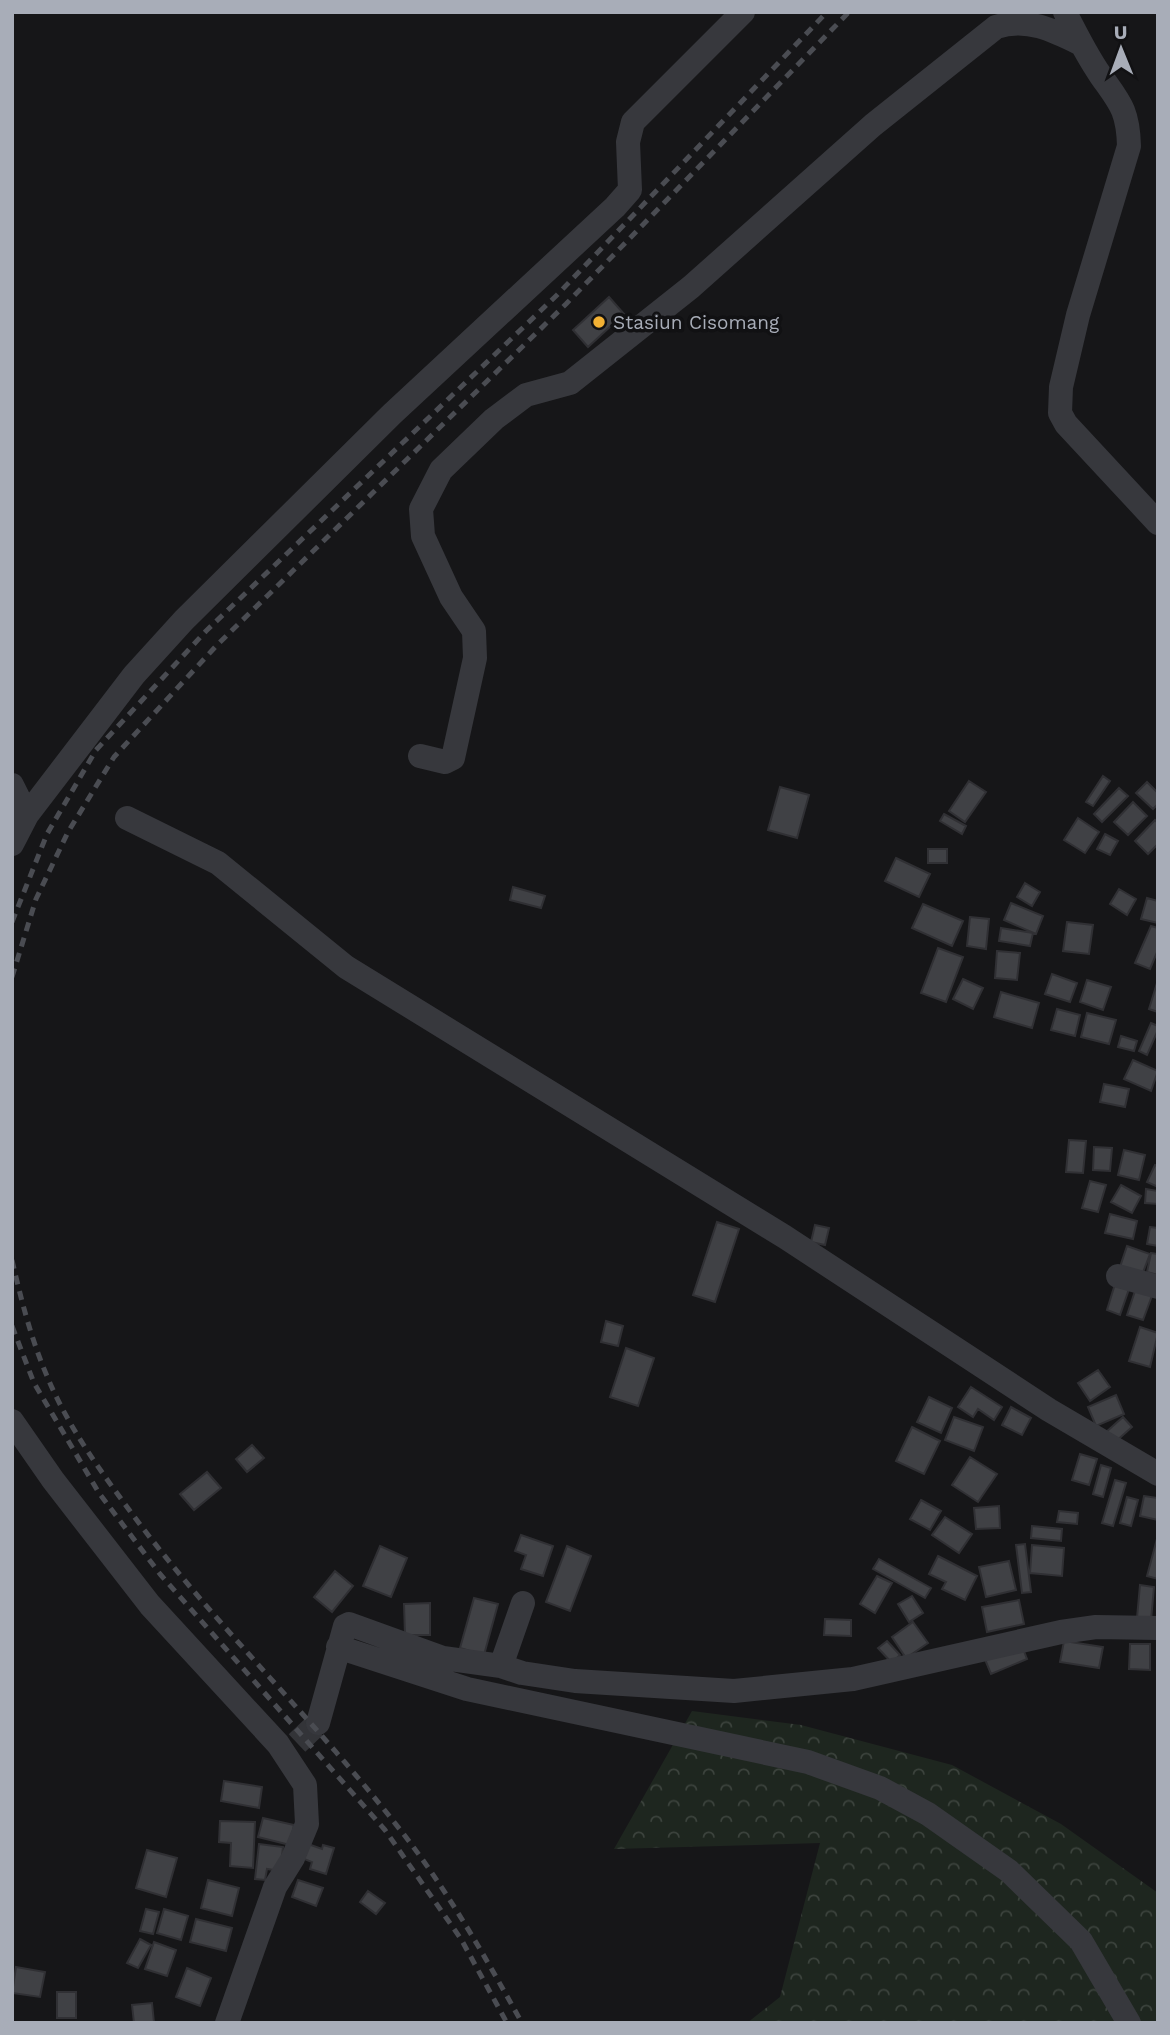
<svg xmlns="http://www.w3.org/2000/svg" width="1170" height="2035" font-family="'Work Sans',sans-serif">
  <defs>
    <pattern id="forest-crowns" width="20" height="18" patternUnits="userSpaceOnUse" patternTransform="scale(1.75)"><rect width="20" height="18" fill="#1e261f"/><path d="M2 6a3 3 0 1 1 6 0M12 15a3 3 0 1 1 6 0" fill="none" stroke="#3c433d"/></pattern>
  </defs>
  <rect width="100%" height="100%" fill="#161618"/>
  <!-- forest -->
  <path fill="url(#forest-crowns)" d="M692,1711L801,1725L952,1765L1061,1824L1158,1893V2023H747L780,1997L820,1843L614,1849Z"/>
  <!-- building -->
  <path fill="#404145" stroke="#303034" stroke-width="2" d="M609,297L624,314L588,347L573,330Z
    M1103,776L1110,781L1093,806L1086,802Z
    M969,781L986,792L965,822L949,811Z
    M1147,782L1158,793V804L1153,809L1136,793Z
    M780,787L809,795L797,838L768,830Z
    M1119,788L1128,796L1102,822L1094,814Z
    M1133,802L1147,816L1128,835L1114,822Z
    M944,814L966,826L962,834L940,821Z
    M1078,818L1099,832L1085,853L1064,840Z
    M1155,820L1158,823V844L1148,854L1135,841Z
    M1105,834L1118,841L1110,855L1097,849Z
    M928,849H947V863H928Z
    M896,858L930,874L919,897L885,881Z
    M1025,883L1040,892L1032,906L1017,897Z
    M513,887L545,896L541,908L510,900Z
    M1119,889L1136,899L1127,915L1110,904Z
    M1147,898L1158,901V923L1141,919Z
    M1011,903L1043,916L1036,934L1004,920Z
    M923,904L963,921L952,946L912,928Z
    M970,917L989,919L986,949L967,946Z
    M1067,922L1093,925L1089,954L1063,951Z
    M1151,926L1158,928V950L1150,969L1135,963Z
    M1001,928L1033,933L1030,946L999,941Z
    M938,948L963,957L946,1002L921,993Z
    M997,951L1020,953L1017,980L995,978Z
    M1052,974L1077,983L1070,1002L1045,994Z
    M963,979L983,988L973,1009L953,999Z
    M1087,980L1111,987L1103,1010L1080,1002Z
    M1157,983H1158V1012L1149,1009Z
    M1001,992L1039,1003L1032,1028L994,1017Z
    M1057,1009L1080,1015L1075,1036L1051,1030Z
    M1087,1013L1116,1020L1109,1044L1081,1037Z
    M1151,1023L1158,1026V1030L1147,1055L1139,1051Z
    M1121,1036L1137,1041L1134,1051L1118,1047Z
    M1133,1060L1158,1071L1151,1091L1124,1079Z
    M1104,1084L1129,1089L1125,1107L1100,1102Z
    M1069,1140L1086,1141L1083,1173L1066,1172Z
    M1094,1147L1112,1148L1110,1171L1093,1170Z
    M1124,1150L1145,1155L1139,1180L1118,1175Z
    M1155,1165L1158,1166V1187L1147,1182Z
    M1090,1181L1106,1185L1098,1212L1082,1208Z
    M1121,1185L1141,1196L1132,1213L1111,1202Z
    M1146,1189L1158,1191V1204L1145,1203Z
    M1110,1214L1137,1221L1133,1239L1105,1233Z
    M717,1222L739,1229L715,1302L693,1295Z
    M815,1225L829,1228L825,1245L811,1242Z
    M1150,1227L1158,1228V1246L1147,1244Z
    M1127,1246L1150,1254L1142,1275L1120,1267Z
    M1151,1253L1158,1254V1275L1147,1272Z
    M1115,1284L1129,1289L1120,1315L1107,1310Z
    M1136,1288L1153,1293L1143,1320L1127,1315Z
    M606,1321L623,1326L618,1346L601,1342Z
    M1140,1327L1158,1333L1150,1367L1129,1361Z
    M626,1348L654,1358L638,1406L610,1397Z
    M1098,1370L1110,1387L1090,1401L1078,1383Z
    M971,1387L1002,1407L994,1420L978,1409L973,1417L958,1407Z
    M1116,1395L1124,1414L1096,1426L1088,1407Z
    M929,1397L952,1408L941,1433L917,1422Z
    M1011,1407L1031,1418L1022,1435L1002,1425Z
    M954,1417L983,1427L974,1451L945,1440Z
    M1123,1417L1132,1427L1114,1443L1105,1433Z
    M912,1427L940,1441L924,1474L896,1461Z
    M252,1445L264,1458L247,1472L236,1459Z
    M1080,1454L1097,1459L1089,1485L1072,1480Z
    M970,1457L997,1474L978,1502L952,1485Z
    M1101,1465L1111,1468L1103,1497L1093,1494Z
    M207,1472L221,1488L194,1510L180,1494Z
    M1115,1480L1126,1483L1113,1526L1102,1523Z
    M1144,1496L1158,1498V1520L1140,1516Z
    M1127,1497L1138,1500L1131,1526L1120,1523Z
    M921,1500L941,1511L930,1530L910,1519Z
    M999,1506L1000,1528L976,1529L974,1508Z
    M1059,1511L1078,1513L1077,1524L1057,1522Z
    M945,1517L972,1534L959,1553L932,1535Z
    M1032,1526L1062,1529L1061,1541L1031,1538Z
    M521,1535L553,1546L543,1576L521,1569L526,1555L515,1551Z
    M1158,1535V1579L1147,1576Z
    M1025,1544L1031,1592L1022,1593L1016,1545Z
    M1032,1545L1064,1548L1062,1576L1030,1573Z
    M380,1546L407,1558L391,1597L363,1586Z
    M567,1546L591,1556L570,1611L546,1602Z
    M938,1556L977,1576L965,1600L942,1589L946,1582L929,1574Z
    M879,1559L931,1588L925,1598L873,1569Z
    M1009,1561L1016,1590L986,1597L979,1567Z
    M335,1571L353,1586L332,1612L314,1597Z
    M877,1576L892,1583L875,1613L860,1604Z
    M1140,1585L1154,1587L1151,1620L1137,1618Z
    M912,1596L923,1613L909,1622L898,1604Z
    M474,1598L498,1604L484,1655L460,1648Z
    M1019,1600L1024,1624L987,1632L982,1607Z
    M430,1603V1635H405L404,1604Z
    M825,1619L851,1620V1636L824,1635Z
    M913,1622L928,1643L906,1658L892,1637Z
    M887,1641L900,1655L892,1663L878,1648Z
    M1020,1641L1027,1659L991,1674L984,1657Z
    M1064,1641L1103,1647L1099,1668L1060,1662Z
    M1130,1644H1150V1670L1129,1669Z
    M224,1781L262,1787L259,1808L221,1801Z
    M263,1818L294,1825L290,1845L258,1837Z
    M220,1821L255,1822L253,1868L230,1866L231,1843L219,1842Z
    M259,1844L283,1847L280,1871L267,1869L265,1880L255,1879Z
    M308,1844L322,1849L323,1845L334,1848L326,1874L310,1869L312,1862L304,1859Z
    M147,1850L177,1858L166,1897L136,1888Z
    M208,1880L239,1888L232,1916L201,1908Z
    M298,1880L323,1888L316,1906L292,1897Z
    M368,1891L385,1903L376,1914L360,1902Z
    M146,1909L159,1912L153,1934L140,1931Z
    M164,1909L188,1916L181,1940L157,1933Z
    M196,1919L232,1928L226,1951L190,1942Z
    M140,1939L151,1945L138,1968L127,1963Z
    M154,1942L176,1950L167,1976L145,1969Z
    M16,1967L45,1972L40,1997L12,1993Z
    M187,1968L211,1978L200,2006L176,1997Z
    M57,1992H76V2018H57Z
    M152,2003L154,2023H134L132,2005Z"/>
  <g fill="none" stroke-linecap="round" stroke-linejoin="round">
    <!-- street-tunnel -->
    <path stroke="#333438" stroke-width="24" stroke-dasharray="24 12" stroke-linecap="butt" d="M297,1743L318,1723"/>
    <!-- street -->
    <path stroke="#37383d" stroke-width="24" d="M1065,12C1076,34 1087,56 1101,76C1120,103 1128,110 1129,146L1078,315L1061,387L1060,413L1066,424L1158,523
      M420,756L445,762L453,758L475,658L474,631L451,597L423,536L421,509L441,470L494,419L526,395L570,383L691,287L873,125L996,27C1027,17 1053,30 1081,44
      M12,785L27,815
      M127,818L218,863L346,967L785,1237L1049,1410L1158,1474
      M12,844L27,815L134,675L184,620L392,414L615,207L630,190L628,142L633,122L743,12
      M1118,1276L1158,1287
      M12,1421L53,1480L150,1605L278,1744L305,1785L307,1824L293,1858L275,1887L227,2023
      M338,1647L467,1689L808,1762L880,1788L928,1814L1009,1871L1081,1941L1129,2023
      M501,1666L523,1603
      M318,1723L345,1626L349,1624L443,1658L501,1666L522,1673L575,1681L734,1691L853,1679L1061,1632L1096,1627L1158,1628"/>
    <!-- rail -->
    <path stroke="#4a4c52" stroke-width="5" stroke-dasharray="9 7" stroke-linecap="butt" d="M12,922L47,834L96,750L206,631L557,295L827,12
      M12,977L36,899L68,832L114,757L217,645L566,304L849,12
      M12,1260C21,1299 31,1339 47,1376C67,1425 99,1469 130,1511C211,1621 310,1715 394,1822C444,1884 483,1953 522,2023
      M12,1326L34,1383L99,1493L160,1574L385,1830L461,1939L507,2023"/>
  </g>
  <!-- markers -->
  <circle fill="#f2b134" stroke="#111113" stroke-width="2.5" cx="599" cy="322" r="7"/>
  <g text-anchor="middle" stroke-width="7" stroke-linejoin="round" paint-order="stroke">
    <!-- poi labels -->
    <g font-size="19" fill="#a8adb8" stroke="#111113" text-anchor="start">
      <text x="613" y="329">Stasiun Cisomang</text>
    </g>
  </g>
  <!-- border -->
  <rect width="1170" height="2035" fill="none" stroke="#a8adb8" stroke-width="28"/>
  <!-- north arrow -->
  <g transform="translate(1121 49) rotate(359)" stroke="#111113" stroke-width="5" paint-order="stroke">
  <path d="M0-5L12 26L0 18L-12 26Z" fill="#a8adb8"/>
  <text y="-10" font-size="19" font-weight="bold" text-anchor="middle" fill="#a8adb8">U</text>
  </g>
</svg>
